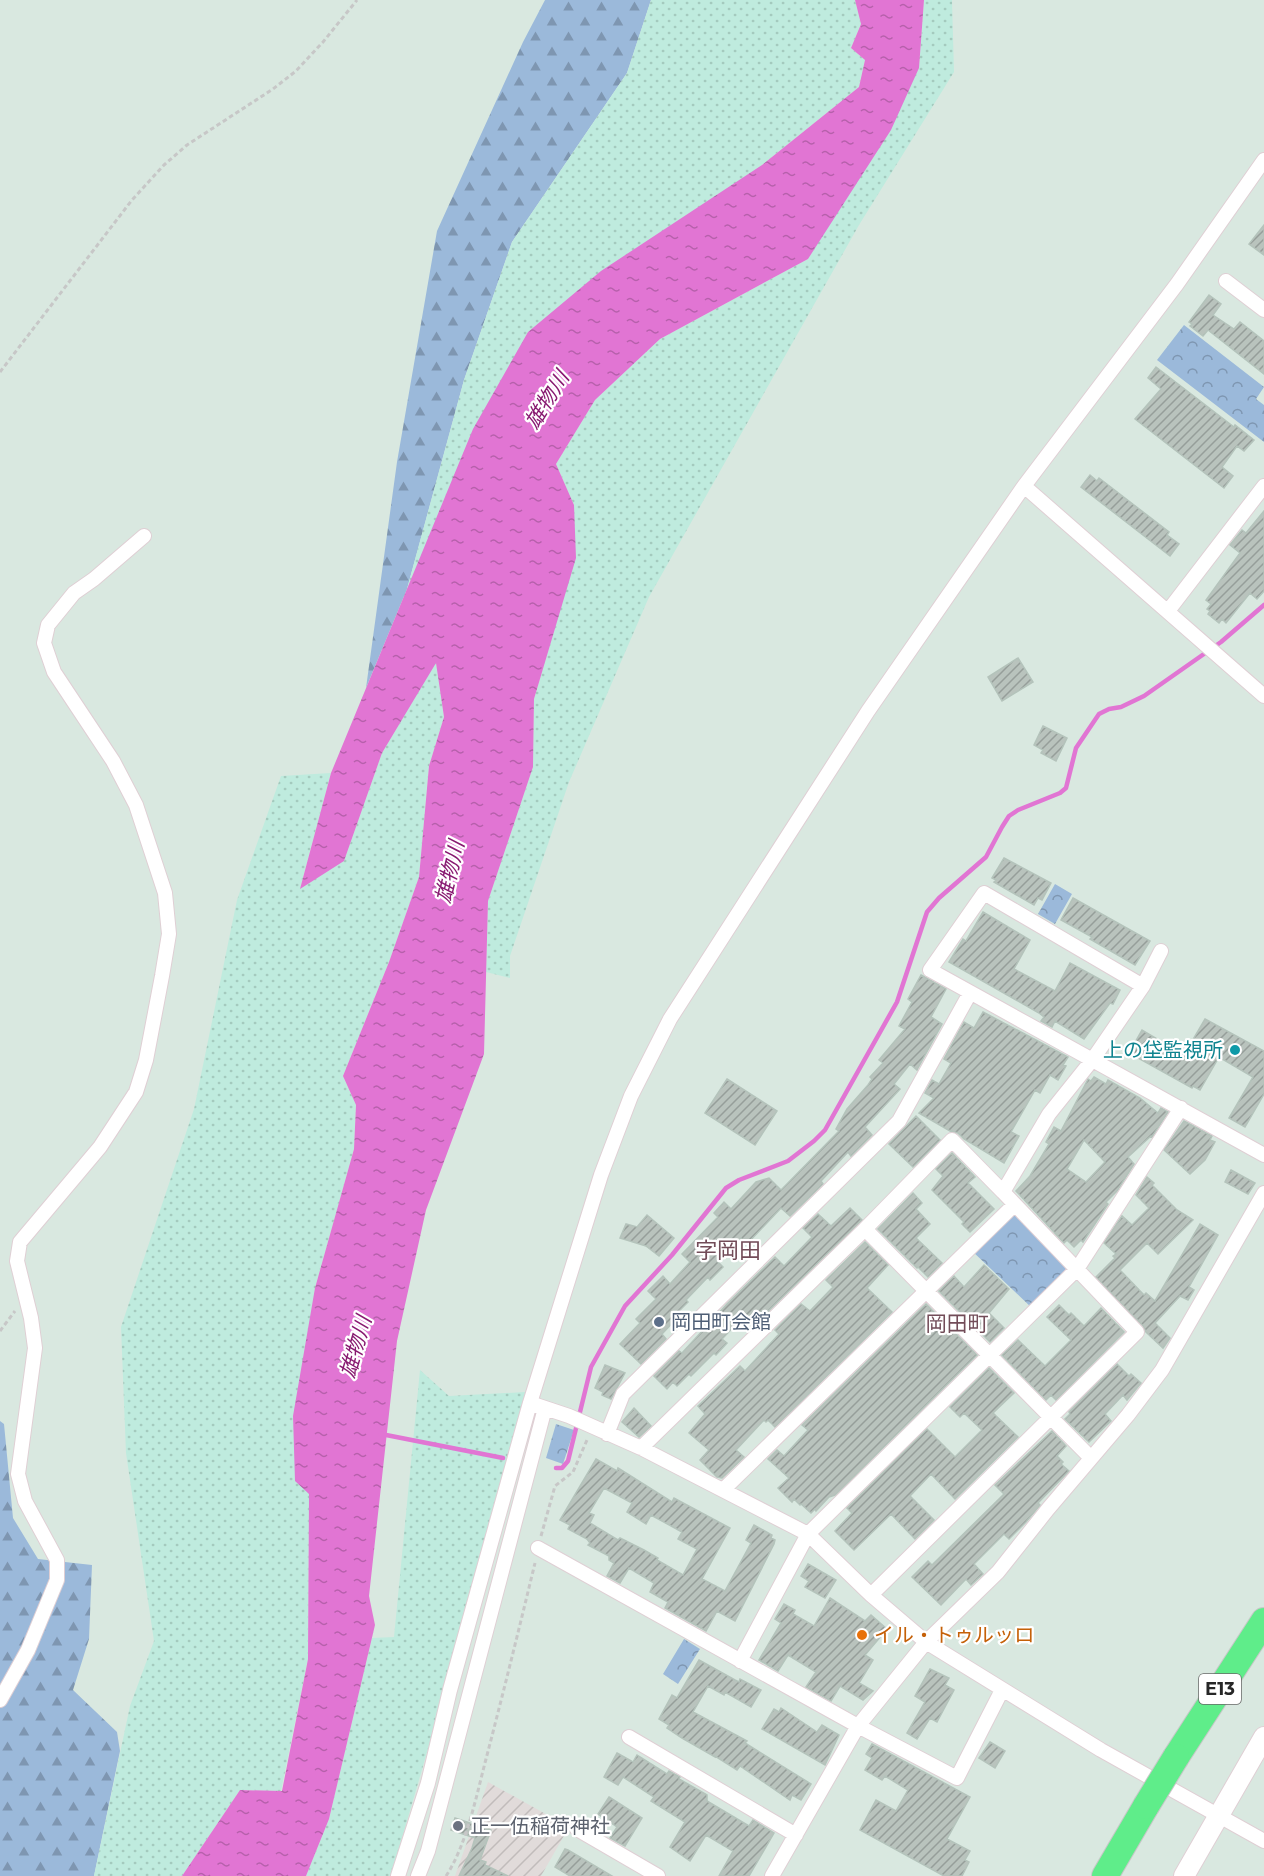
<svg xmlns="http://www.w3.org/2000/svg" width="1264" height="1876" font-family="Montserrat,'Noto Sans JP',sans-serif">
  <defs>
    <pattern id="industrial-furrows" width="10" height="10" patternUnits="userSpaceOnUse" patternTransform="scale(1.5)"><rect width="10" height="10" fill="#e1dbda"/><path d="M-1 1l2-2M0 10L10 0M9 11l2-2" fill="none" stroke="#c1bcbb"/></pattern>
    <pattern id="forest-firs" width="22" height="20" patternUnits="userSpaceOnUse" patternTransform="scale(1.5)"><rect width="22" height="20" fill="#9bb9da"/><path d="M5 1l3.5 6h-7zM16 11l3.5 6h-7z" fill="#7e96b1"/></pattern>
    <pattern id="sand-dots" width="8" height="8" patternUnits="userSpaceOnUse" patternTransform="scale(1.5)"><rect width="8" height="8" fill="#bfebde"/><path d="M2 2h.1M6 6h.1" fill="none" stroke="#a4cabe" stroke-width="1.8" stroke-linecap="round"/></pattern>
    <pattern id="park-crowns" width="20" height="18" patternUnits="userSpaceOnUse" patternTransform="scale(1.5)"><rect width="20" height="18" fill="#9bb9da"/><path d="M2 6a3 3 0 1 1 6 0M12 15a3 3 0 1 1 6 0" fill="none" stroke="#7e96b1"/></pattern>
    <pattern id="water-ripples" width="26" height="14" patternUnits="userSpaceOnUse" patternTransform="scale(1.5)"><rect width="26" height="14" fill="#e175d3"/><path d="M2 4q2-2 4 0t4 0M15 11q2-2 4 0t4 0" fill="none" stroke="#b660ab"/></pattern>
    <pattern id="building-hatch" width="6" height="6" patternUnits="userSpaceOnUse" patternTransform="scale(1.5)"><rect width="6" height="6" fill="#b9c3bd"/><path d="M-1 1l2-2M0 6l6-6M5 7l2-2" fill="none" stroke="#969e9a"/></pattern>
  </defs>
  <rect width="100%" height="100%" fill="#d9e8e0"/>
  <!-- industrial -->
  <path fill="url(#industrial-furrows)" d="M488,1782L569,1827L541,1876H455Z"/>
  <!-- forest -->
  <path fill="url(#forest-firs)" d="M545,0H651L627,73L512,242L464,380L407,589L366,688L397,462L437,231L523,42Z
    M0,1421L4,1424L13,1518L38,1559L92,1565L89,1639L73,1690L117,1732L120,1751L94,1876H0Z"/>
  <!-- sand -->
  <path fill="url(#sand-dots)" d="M651,0H855L861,24L851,48L865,60L859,87L762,165L407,589L464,380L512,242L627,73Z
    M924,0H952L954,72L859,225L649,597L569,782L510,956V978L486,972L488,901L533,767L534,699L553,634L574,505L556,464L595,400L660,339L808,259L919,68Z
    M436,662L444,717L429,766L419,877L389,962L343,1076L356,1105L354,1149L315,1288L309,1494L308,1659L281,1791L240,1790L182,1876H94L130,1706L154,1641L126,1453L121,1327L194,1109L237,900L281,776L331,773L301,885L344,861L382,753Z
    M420,1370L449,1396L526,1392L448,1680L391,1876H306L329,1819L372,1638L394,1637Z"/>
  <!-- park -->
  <path fill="url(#park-crowns)" d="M1184,325L1264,387L1256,399L1264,405V442L1157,360Z
    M1055,884L1072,894L1055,924L1038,914Z
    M1014,1205L1077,1269L1034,1310L970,1249Z
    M556,1424L574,1430L563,1464L546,1458Z
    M684,1639L700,1649L678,1684L663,1674Z"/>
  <!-- water -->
  <path fill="url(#water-ripples)" d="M855,0H924L919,68L891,130L808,259L660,339L595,400L556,464L574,505L576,558L534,699L533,767L488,901L484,1054L426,1210L397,1341L369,1596L375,1625L329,1819L306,1876H182L240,1790L282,1791L308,1659L309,1494L295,1481L293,1416L315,1288L354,1149L356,1105L343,1076L389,962L419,877L429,766L444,717L436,663L382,753L344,861L300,889L331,773L473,429L528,332L601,271L762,165L859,87L865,60L851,48L861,24Z"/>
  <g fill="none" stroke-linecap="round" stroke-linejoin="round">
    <!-- stream -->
    <path stroke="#e175d3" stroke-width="4.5" d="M381,1434L503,1458
      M556,1468H562L568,1461L591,1367L625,1306L672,1255L726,1188L739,1180L788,1161L814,1141L825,1130L897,1002L927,912L939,898L986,857L1002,827L1009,816L1018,810L1060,793L1066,788L1076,748L1099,714L1109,709L1121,707L1144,696L1221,642L1264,605"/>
  </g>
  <!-- building -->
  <path fill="url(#building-hatch)" stroke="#b4c3bb" stroke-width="1.5" fill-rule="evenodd" d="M1264,225V255L1249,244Z
    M1209,295L1221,304L1213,315L1234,329L1240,322L1264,341V374L1208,330L1203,336L1190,326L1192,324L1189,322Z
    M1156,367L1234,427L1235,425L1254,440L1244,451L1237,446L1222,467L1233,476L1224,488L1135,419L1161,389L1148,378Z
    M1090,475L1097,481L1099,478L1169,532L1167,535L1179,544L1170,556L1081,487Z
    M1264,511V591L1257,599L1250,593L1226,623L1222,619L1219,623L1208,614L1210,611L1207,609L1211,604L1206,600L1240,553L1230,545L1242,530L1246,533Z
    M1018,658L1033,682L1002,701L988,677Z
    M1043,726L1067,738L1056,761L1041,753L1043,750L1034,745Z
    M1004,858L1051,883L1042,900L1038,898L1034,905L994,882L996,880L992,878Z
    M1073,898L1150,941L1135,965L1090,939L1092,937L1061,920Z
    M983,912L1030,940L1014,969L1055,991L1070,963L1120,990L1113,1004L1110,1003L1084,1039L1055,1021L1052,1027L1041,1021L1044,1017L1039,1013L949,962L963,939L966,941Z
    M921,975L946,989L931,1017L942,1024L918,1068L917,1070L910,1064L894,1084L900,1089L865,1127L872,1135L851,1156L848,1152L821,1181L823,1184L790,1216L781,1208L747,1244L741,1238L718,1262L723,1267L710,1280L708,1277L686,1300L688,1302L679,1311L681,1314L662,1334L666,1339L641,1364L620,1344L640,1323L636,1319L656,1299L648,1291L663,1276L670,1284L690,1262L682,1254L718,1217L714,1213L724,1202L731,1209L756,1182L769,1178L781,1190L839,1131L836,1129L847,1109L868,1085L872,1079L870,1077L883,1063L879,1060L905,1029L899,1026L912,1002L908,999Z
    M983,1012L1068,1057L1063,1065L1066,1066L1058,1080L1050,1075L1040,1093L1035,1090L1011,1132L1019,1136L1004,1163L964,1139L958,1133L950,1131L919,1113L934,1098L925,1093L932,1080L939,1084L951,1063L944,1059L964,1022L974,1028Z
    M1205,1019L1264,1051V1094L1245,1127L1229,1118L1253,1077L1219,1057L1200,1090L1193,1086L1192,1088L1129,1053L1142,1030L1184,1055Z
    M1094,1077L1106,1084L1108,1080L1140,1098L1158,1113L1161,1108L1168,1112L1152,1137L1151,1136L1128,1157L1134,1164L1117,1191L1106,1202L1108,1204L1083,1242L1081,1240L1074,1247L1067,1240L1064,1243L1016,1191L1030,1176L1049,1144L1046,1142L1054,1127L1061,1131L1086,1083L1088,1079L1091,1081ZM1084,1140L1105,1162L1086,1182L1067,1169Z
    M727,1079L777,1111L755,1145L705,1113Z
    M916,1116L940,1140L913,1167L889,1144Z
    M1184,1121L1212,1136L1210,1140L1215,1142L1205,1160L1190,1174L1164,1150Z
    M952,1153L975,1177L968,1183L994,1209L970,1232L962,1224L964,1222L932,1190L943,1176L936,1169Z
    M1231,1170L1255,1183L1248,1194L1225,1182Z
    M1147,1177L1154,1183L1152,1185L1177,1210L1193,1220L1158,1254L1147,1243L1120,1270L1144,1295L1146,1293L1155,1301L1200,1224L1218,1235L1189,1287L1194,1290L1188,1300L1180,1296L1155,1323L1170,1338L1163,1348L1146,1332L1143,1326L1096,1277L1115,1258L1113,1256L1116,1254L1104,1243L1122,1216L1132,1225L1149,1208L1136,1195Z
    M913,1193L922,1203L916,1209L930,1224L916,1238L942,1263L928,1277L918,1267L917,1268L878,1229Z
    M850,1208L862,1220L762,1317L760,1316L756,1321L752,1317L747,1323L742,1318L722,1339L727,1343L716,1355L714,1353L691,1376L689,1374L677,1386L673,1382L667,1389L654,1376L679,1351L682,1353L727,1304L775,1257L784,1266L812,1237L803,1228L818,1214L831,1226Z
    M647,1215L674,1238L659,1256L646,1246L620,1238L626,1224L637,1227Z
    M865,1242L888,1265L867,1288L892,1312L775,1427L768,1420L766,1422L764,1420L736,1450L744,1457L722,1478L717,1477L700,1460L709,1450L689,1433L705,1414L698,1406L740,1366L745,1371L779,1334L775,1330L801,1304L810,1311L833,1287L826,1280Z
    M984,1265L1009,1289L989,1313L1004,1328L990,1342L939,1291L954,1276L964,1287Z
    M926,1304L977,1355L835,1495L829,1497L816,1511L815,1509L811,1513L801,1504L800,1505L794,1499L792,1502L778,1488L789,1478L768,1459L777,1450L784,1456L808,1430L802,1425Z
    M1059,1305L1069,1315L1071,1313L1084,1326L1101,1308L1124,1332L1056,1400L1051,1395L1046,1400L1002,1355L1018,1340L1045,1366L1071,1340L1047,1317Z
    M1117,1364L1129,1376L1131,1374L1141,1383L1127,1400L1123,1395L1105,1414L1111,1421L1089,1442L1065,1419L1070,1414L1069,1412Z
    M605,1365L625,1373L611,1399L602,1395L603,1392L595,1388Z
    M989,1368L1014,1393L993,1413L1018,1437L955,1499L931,1474L910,1496L934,1520L915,1539L891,1514L854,1550L835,1531L852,1513L847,1508L927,1429L955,1457L982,1430L964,1413L960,1417L950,1407Z
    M634,1408L651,1426L639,1437L622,1422Z
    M1052,1431L1066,1446L1057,1456L1063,1462L1061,1464L1069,1471L1038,1503L1040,1505L1026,1522L1009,1539L1004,1534L974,1564L983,1574L971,1585L966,1579L941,1605L912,1577L928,1561L932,1565L1004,1494L995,1485Z
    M596,1459L617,1471L618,1468L672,1502L674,1498L730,1528L702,1579L725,1591L751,1543L746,1540L754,1525L772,1535L771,1538L775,1540L774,1544L735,1621L717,1611L706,1631L665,1608L668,1602L650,1592L654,1583L629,1568L620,1583L607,1576L614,1563L609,1560V1556L588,1545L590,1543L587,1539L568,1529L570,1525L560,1520ZM604,1488L632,1503L627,1512L646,1524L651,1515L682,1532L678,1539L697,1549L683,1575L657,1560L658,1558L644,1550L620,1538L618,1540L590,1523L594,1515L589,1513Z
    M808,1564L836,1580L825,1598L805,1587L809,1581L801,1576Z
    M830,1598L865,1621L871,1615L887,1629L865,1655L873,1660L859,1683L873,1691L863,1700L840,1686L831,1701L806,1687L816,1672L788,1655L778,1671L759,1660L781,1623L775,1619L784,1604L795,1610L793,1614L814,1626Z
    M699,1660L735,1680L739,1682L740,1679L761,1690L751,1707L725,1692L724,1695L708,1686L693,1712L747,1741L745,1743L811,1784L801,1800L792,1795L790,1800L740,1766L737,1770L715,1756V1757L682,1738L667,1728L669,1725L659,1719L672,1695L677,1698Z
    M930,1669L949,1678L945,1685L954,1690L937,1722L930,1718L917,1739L907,1733L925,1702L915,1696Z
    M781,1708L817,1732L822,1725L839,1735L825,1765L762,1729L774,1709L779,1712Z
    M990,1742L1005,1751L995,1768L979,1758Z
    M872,1744L970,1797L947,1839L970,1851L965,1860L969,1862L962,1876H944L860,1830L876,1800L896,1811L908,1790L885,1776L882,1780L865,1770L872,1758L866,1754Z
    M617,1753L633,1762L637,1755L667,1774L669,1771L680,1777L679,1779L707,1795V1801L749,1826L753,1820L774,1833L749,1876H719L733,1851L706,1835L690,1861L670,1847L685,1822L651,1801L654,1797L623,1777L618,1785L604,1777Z
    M609,1797L642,1818L625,1846L610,1838L617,1827L598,1814Z
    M455,1818L491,1830L480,1860L486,1862L485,1865L508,1876H459L472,1848L475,1838L451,1830Z
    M565,1849L568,1850L612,1876H570L555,1867Z"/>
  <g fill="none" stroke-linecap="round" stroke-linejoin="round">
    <!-- street casing -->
    <g stroke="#dfcfd4" stroke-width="16">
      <path id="street" d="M1226,281L1264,310
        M1024,486L1264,696
        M1168,611L1264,486
        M1143,986L984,893L930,970L1264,1155
        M865,1229L1091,1458
        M530,1403L569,1416L641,1448L808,1534L871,1595L926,1642L1101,1750L1264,1841
        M607,1434L623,1394L899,1121L970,993
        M641,1448L865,1229L952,1140L1003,1192L1049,1114L1093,1059L1143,986L1161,951
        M723,1490L1014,1205
        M538,1548L858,1726L957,1778L1002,1690
        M871,1595L1137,1332L1003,1192
        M740,1661L808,1534L1077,1269L1181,1108
        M0,1700L28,1650L57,1580V1560L25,1501L18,1474L35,1348L31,1318L17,1261L20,1242L100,1147L136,1092L146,1060L162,976L169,934L165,893L136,805L113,761L54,672L44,643L48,625L74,593L94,579L144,536
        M629,1737L796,1835
        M577,1829L658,1876
        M398,1876L428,1783L450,1690L530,1403L601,1175L631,1096L670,1019L868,711L1024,486L1177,284L1264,160
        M418,1876L428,1851L545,1408
        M772,1876L858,1726L926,1642L998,1572L1048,1509L1128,1415L1162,1370L1264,1193"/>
    </g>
    <!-- secondary casing -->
    <g stroke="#dfcfd4" stroke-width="22">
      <path id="secondary" d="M1184,1876L1264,1737"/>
    </g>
    <!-- highway casing -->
    <g stroke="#c7c7c7" stroke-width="28">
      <path id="highway" d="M1176,1757L1264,1621
        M1105,1876L1146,1806"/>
    </g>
    <!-- path -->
    <path stroke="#c7c7c7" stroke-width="3" stroke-dasharray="4.5 3" stroke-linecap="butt" d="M0,372L132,200L164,165L187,145L273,89L296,71L323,42L357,0
      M0,1331L15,1311
      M541,1536L555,1486L573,1472L587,1440
      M446,1876C467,1844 476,1797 486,1759C503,1694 519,1629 535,1563"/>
    <!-- street -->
    <use href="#street" stroke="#fff" stroke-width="14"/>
    <!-- secondary -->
    <use href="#secondary" stroke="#fff" stroke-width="20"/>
    <!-- highway -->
    <use href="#highway" stroke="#5fed8a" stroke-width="26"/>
    <!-- highway-bridge casing -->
    <g stroke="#c7c7c7" stroke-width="28" stroke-linecap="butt">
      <path id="highway-bridge" d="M1146,1806L1176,1757"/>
    </g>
    <!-- highway-bridge -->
    <use href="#highway-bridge" stroke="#5fed8a" stroke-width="26"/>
  </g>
  <!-- markers -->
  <circle fill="#0f9aa8" stroke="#fff" stroke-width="2" cx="1235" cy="1050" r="6"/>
  <circle fill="#5c6f8a" stroke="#fff" stroke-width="2" cx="659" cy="1322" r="6"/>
  <circle fill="#e8710a" stroke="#fff" stroke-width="2" cx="862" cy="1635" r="6"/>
  <circle fill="#6b7280" stroke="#fff" stroke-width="2" cx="458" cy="1826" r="6"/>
  <g text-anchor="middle" stroke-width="4.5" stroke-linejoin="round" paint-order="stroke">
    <!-- shield labels -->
    <rect fill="#fff" stroke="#686868" stroke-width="1.5" x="1199" y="1674" width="42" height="30" rx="4.5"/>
    <g font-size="18" font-weight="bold" fill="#272727">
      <text x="1220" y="1695">E13</text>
    </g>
    <!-- culture labels -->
    <g font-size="20" fill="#0d838f" stroke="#fff" text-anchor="end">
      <text x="1223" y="1057">上の垈監視所</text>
    </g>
    <!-- service labels -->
    <g font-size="20" fill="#4e5e75" stroke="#fff" text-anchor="start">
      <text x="671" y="1329">岡田町会館</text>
    </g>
    <!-- food labels -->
    <g font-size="20" fill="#c56008" stroke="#fff" text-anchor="start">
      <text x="874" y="1642">イル・トゥルッロ</text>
    </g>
    <!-- worship labels -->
    <g font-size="20" fill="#5b616d" stroke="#fff" text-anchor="start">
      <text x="470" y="1833">正一伍稲荷神社</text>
    </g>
    <!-- water labels -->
    <g font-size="21" font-style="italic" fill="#881a71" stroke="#fff">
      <text transform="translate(547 400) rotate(-58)" y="7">雄物川</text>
      <text transform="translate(450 872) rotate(-77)" y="7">雄物川</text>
      <text transform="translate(356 1347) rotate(-74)" y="7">雄物川</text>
    </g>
    <!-- neighbourhood labels -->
    <g font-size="21" fill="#724c58" stroke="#fff">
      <text x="957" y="1331">岡田町</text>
    </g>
    <!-- quarter labels -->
    <g font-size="22" fill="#724c58" stroke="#fff">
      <text x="728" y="1258">字岡田</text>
    </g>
  </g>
</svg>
